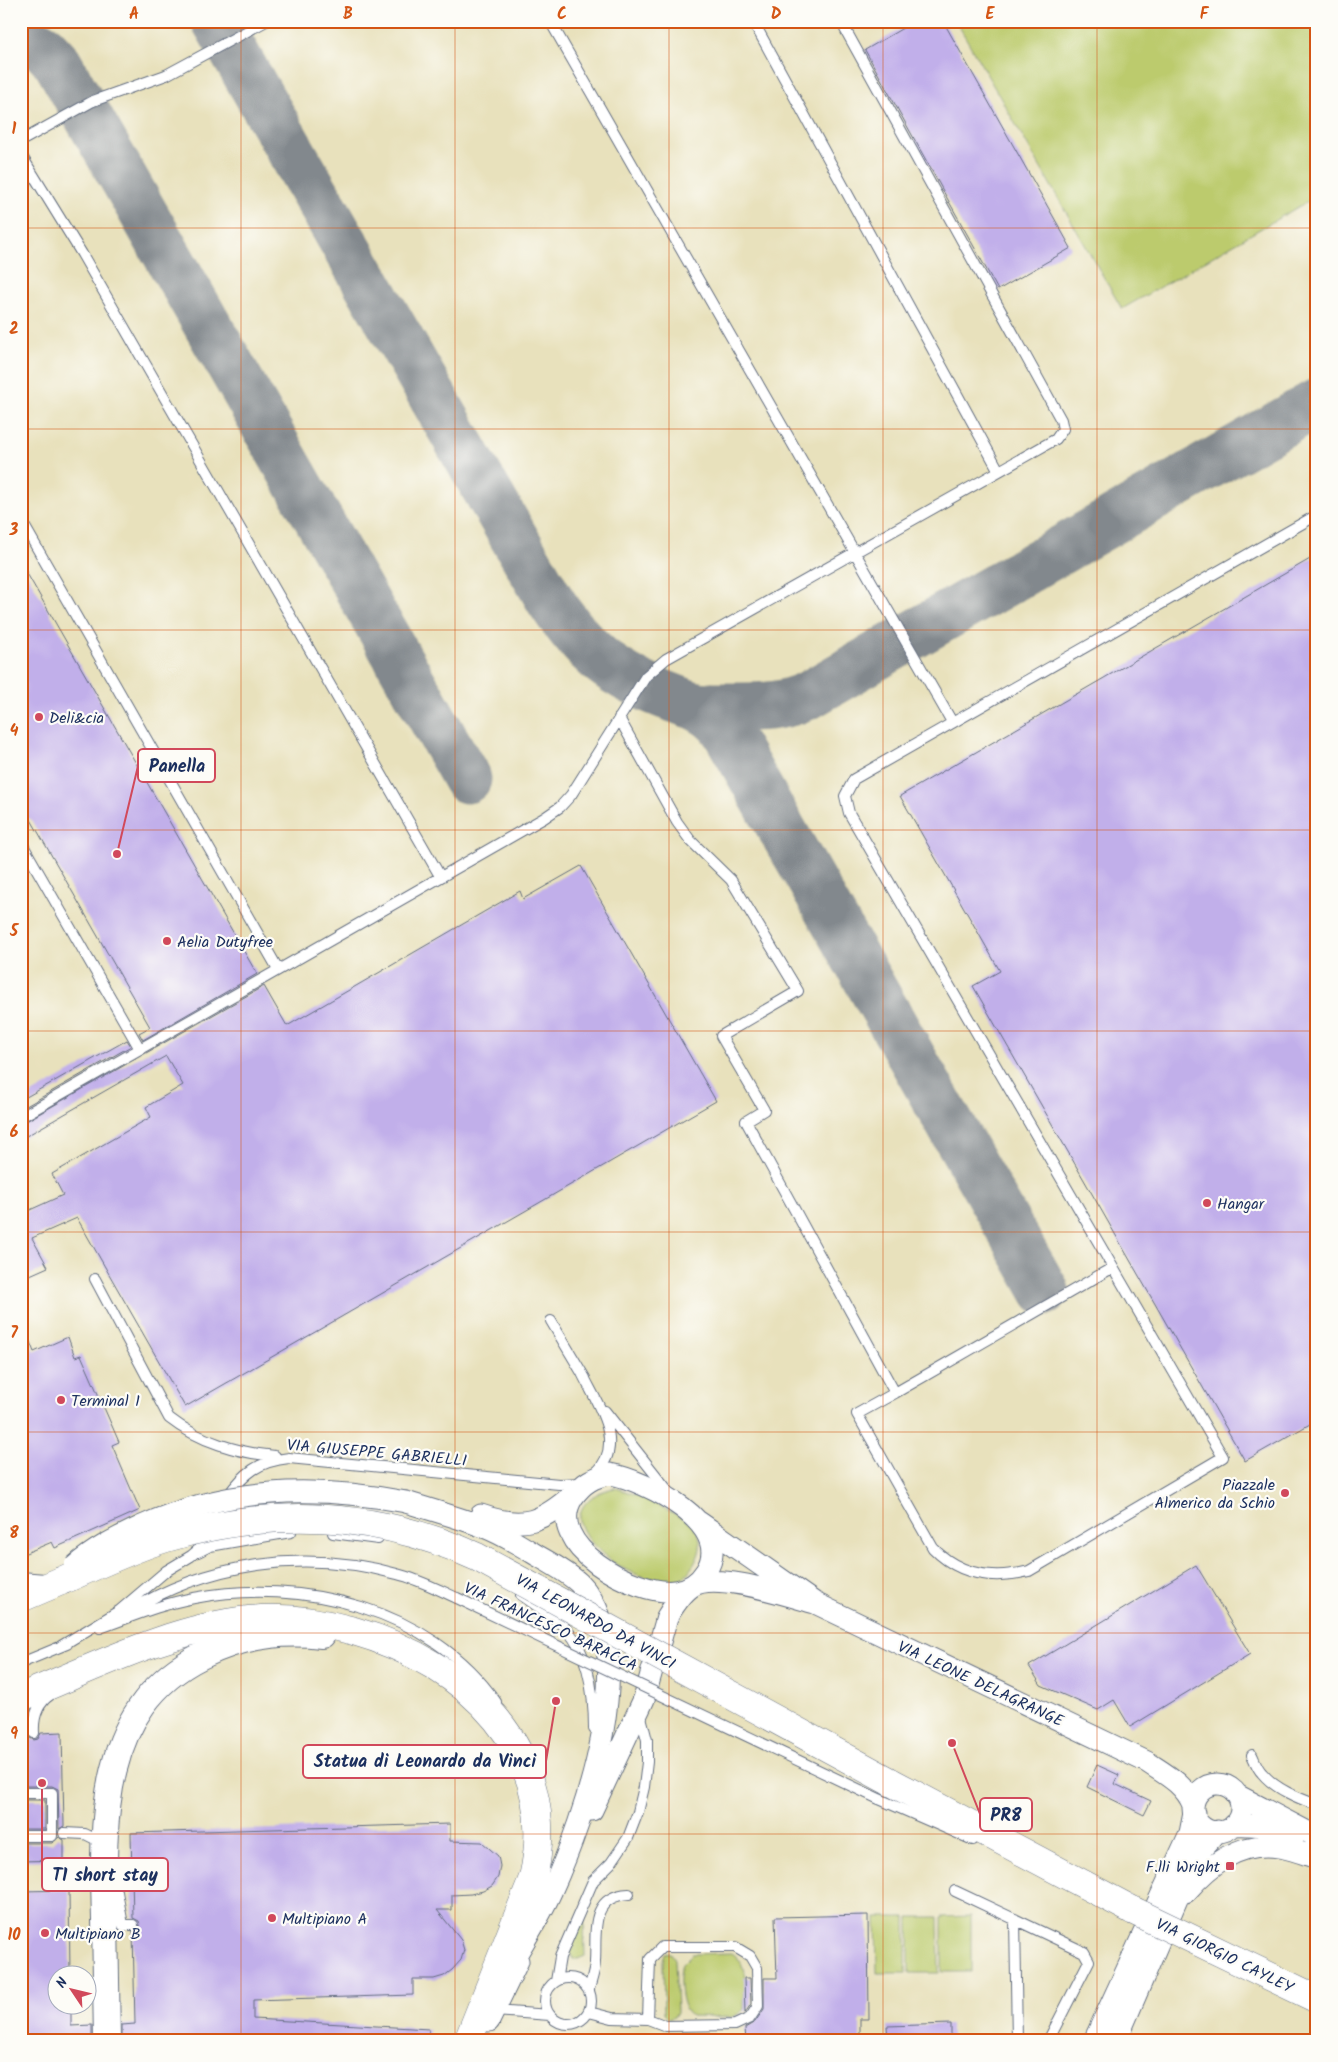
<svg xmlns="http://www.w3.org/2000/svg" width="1338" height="2062" font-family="Kalam,sans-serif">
  <rect width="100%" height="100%" fill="#fdfcf7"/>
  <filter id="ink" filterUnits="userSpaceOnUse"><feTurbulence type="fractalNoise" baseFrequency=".02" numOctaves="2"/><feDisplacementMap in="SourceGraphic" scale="10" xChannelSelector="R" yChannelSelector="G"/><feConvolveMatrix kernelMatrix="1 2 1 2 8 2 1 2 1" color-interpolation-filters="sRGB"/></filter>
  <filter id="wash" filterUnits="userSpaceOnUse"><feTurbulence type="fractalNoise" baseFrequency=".0096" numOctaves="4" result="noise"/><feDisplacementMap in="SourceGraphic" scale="20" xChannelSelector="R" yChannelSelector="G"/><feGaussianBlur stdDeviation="1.12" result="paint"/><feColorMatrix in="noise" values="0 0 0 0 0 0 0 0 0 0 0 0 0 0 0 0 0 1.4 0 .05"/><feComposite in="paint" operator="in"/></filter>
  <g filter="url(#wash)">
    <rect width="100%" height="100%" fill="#e8e1bc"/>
    <!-- green -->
    <path fill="#bccb6d" stroke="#6c7d66" d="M956,21H1317V196L1122,309Z
      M615,1488C632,1492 646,1499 662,1507C670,1512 678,1515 686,1520C711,1537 699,1562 682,1579C665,1580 650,1580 633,1573C615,1566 594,1549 584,1532C570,1508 594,1491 615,1488Z
      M971,1916V1972H942V1917Z
      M876,1917H906V1973H877Z
      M909,1917H938L939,1973H909Z
      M584,1921L585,1956L578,1959L573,1958L569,1952L581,1923Z
      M671,1953L675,1959L677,2012L674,2017L669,2019L664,2014L663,1961L665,1954Z
      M732,1953C750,1964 744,1990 744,2009L740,2013L732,2017L691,2016C679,2008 678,1977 682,1964L692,1954Z"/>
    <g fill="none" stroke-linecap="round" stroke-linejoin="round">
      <!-- taxiway -->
      <path stroke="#82888d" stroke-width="49" d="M216,21L550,600C586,655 614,677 676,699C682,701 688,704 694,705C707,708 723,707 736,707C763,707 781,707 807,696L1317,403
        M21,35L44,48L57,62L467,779
        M694,705C709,713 719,719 727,733L1045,1291"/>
    </g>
    <g id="blocks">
      <!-- building -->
      <path fill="#c1afea" d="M915,21H943L1071,248L998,290L865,50Z
        M1317,555V1420L1245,1461L973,986L1000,971L900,796Z
        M21,563L257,974L143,1040L139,1033L150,1027L30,818L21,822Z
        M581,866L716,1101L185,1407L77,1218L32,1238L48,1267L21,1279V1214L63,1195L52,1174L151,1117L146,1107L183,1085L166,1056L21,1139V1124L264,986L287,1026L520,891L523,899Z
        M127,1040L131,1046L21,1109V1100Z
        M22,1322L34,1352L68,1337L75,1357L81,1355L119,1442L112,1445L140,1510L55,1548L52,1542L21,1555Z
        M1196,1565L1250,1654L1130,1727L1114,1700L1098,1710L1041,1685L1029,1666Z
        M62,1732L64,1826L59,1829L58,1789L52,1786H21V1733H27L28,1737L34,1740L38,1739L41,1733Z
        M1097,1765L1119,1775L1115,1784L1151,1801L1144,1815L1087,1787Z
        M21,1800H45V1829H21Z
        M450,1824V1841L482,1842L498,1856L500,1866L498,1877L492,1886L483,1891L471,1894L452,1895V1910H437L461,1940L464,1950L461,1960L452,1970L444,1976L434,1979H413V1995L253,2000V2019L429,2029L428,2041H122V2025L135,2024L133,1932L137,1931L140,1925L139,1921L133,1918L131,1833Z
        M59,1837L64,1840V1860L21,1861V1843H52Z
        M69,1890L70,1974H58V2004H71V2026L92,2025V2041H21V1891Z
        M868,1915L869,2019H860V2041H746L745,2028L755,2022L764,2009V1978H777L775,1917Z
        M744,1978H750L751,2004L745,2013Z
        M951,2024V2041H888L887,2026Z"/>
    </g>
  </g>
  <g filter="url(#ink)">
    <use href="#blocks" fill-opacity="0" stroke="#636d7f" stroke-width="1"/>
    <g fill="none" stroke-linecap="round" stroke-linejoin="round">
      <!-- service casing -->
      <g stroke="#636d7f" stroke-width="12">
        <path id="service" d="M550,21L952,722
          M753,21L999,471
          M21,141L93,101L166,75L266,21
          M21,155L82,254L440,876
          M21,520L278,969
          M619,718L677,822L690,840L731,880L798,991L721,1036L764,1110L746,1121L895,1393L857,1414L933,1548C959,1575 993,1580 1029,1571L1223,1457L849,813L845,796L854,779L1317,515
          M21,842L140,1049
          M21,1117L544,818L560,807L571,795L646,676L666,659L1056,439L1063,429L1061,420L845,29
          M95,1279L169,1418C198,1441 239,1453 275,1456
          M551,1321L585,1378
          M582,1373C597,1404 627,1444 595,1474
          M895,1393L1112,1268
          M605,1411L669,1492
          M227,1497C244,1473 259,1461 289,1458L559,1484L581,1483
          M333,1533L378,1539
          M198,1552L210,1546L291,1532
          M21,1577L45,1579
          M521,1595C537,1606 554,1616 567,1630C590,1655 594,1697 594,1729
          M126,1613C208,1562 304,1549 397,1574C418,1579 437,1589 457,1598
          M100,1628C131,1617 161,1604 194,1598C301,1577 431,1608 496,1702
          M61,1646L119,1611L166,1571L191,1556L198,1550L209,1532
          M21,1663L67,1644
          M34,1733C33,1717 37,1704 50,1695
          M1252,1755C1255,1761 1257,1768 1262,1773C1275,1789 1298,1798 1317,1805
          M21,1793H52V1836H21
          M879,1799L973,1840
          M64,1833L85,1834L103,1843
          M111,1883L117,1892L123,1925H133
          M955,1891L1084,1952L1089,1961L1048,2041
          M1015,1919L1017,2041
          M545 2001a23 23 0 1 1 46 0a23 23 0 1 1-46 0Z
          M556,1981L560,1957L593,1881L611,1863L628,1838L638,1812L644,1787L647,1762V1740L640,1713
          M589,1989C591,1981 595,1971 595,1962C597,1934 588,1896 629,1894
          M494,2011L550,2015
          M589,2012L612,2018L648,2019L666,2026L735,2025L750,2018L758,2006L757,1968L750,1956L735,1947H662L650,1959L648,2019"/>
      </g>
      <!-- minor casing -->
      <g stroke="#636d7f" stroke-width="23">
        <path id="minor" d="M610,1474C645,1480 736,1525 706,1571C699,1582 688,1590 675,1591C636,1596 541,1545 573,1497C583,1483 593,1477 610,1474Z
          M406,1502C431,1510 457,1517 481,1526C501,1533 520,1545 538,1556C552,1564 567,1572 579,1583C645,1649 584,1820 551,1892C539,1919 521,1945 507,1971
          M481,1515C524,1530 542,1522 575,1493
          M699,1522L815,1603L1147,1762C1165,1774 1185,1784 1193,1805
          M1193 1808a24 24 0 1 1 48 0a24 24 0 1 1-48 0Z
          M1237,1795L1317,1837
          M592,1810L644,1699L667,1617C673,1607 681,1594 691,1587C713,1570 789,1596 815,1603
          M1233,1825C1257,1824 1271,1826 1293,1837
          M1186,1892C1210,1864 1240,1841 1279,1847C1292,1849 1305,1854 1317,1858
          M489,2021L518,1961
          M1094,2041L1190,1833L1194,1813
          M1116,2041L1196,1855L1218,1831"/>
      </g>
      <!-- tertiary casing -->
      <g stroke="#636d7f" stroke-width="28">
        <path id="tertiary" d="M107,2041C106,2000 106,1960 105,1919C102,1821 99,1707 201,1656C240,1636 279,1630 322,1635"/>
      </g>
      <!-- secondary casing -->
      <g stroke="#636d7f" stroke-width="29">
        <path id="secondary" d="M21,1598L61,1581
          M21,1697C93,1668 171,1628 249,1620C285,1616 319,1621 354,1631C466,1663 562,1752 533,1878L468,2041
          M889,1781L1134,1911"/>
      </g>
      <!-- service -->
      <use href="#service" stroke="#fff" stroke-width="10"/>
      <!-- minor -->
      <use href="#minor" stroke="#fff" stroke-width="21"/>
      <!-- tertiary -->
      <use href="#tertiary" stroke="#fff" stroke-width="26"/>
      <!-- secondary -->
      <use href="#secondary" stroke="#fff" stroke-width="28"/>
      <!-- service-bridge casing -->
      <g stroke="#636d7f" stroke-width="12" stroke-linecap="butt">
        <path id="service-bridge" d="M457,1598L879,1799"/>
      </g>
      <!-- minor-bridge casing -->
      <g stroke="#636d7f" stroke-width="23" stroke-linecap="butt">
        <path id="minor-bridge" d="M74,1567C94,1549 117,1538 142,1526C228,1487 313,1485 406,1502"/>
      </g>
      <!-- secondary-bridge casing -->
      <g stroke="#636d7f" stroke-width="29" stroke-linecap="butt">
        <path id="secondary-bridge" d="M61,1581C95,1566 130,1549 166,1538C271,1507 377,1511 477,1557L889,1781
          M1134,1911L1317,1999"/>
      </g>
      <!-- service-bridge -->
      <use href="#service-bridge" stroke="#fff" stroke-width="10"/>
      <!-- minor-bridge -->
      <use href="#minor-bridge" stroke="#fff" stroke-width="21"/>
      <!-- secondary-bridge -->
      <use href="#secondary-bridge" stroke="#fff" stroke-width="28"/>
    </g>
  </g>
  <!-- grid -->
  <path fill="none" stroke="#d45514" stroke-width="1" stroke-opacity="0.55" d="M241,21V2041M455,21V2041M669,21V2041M883,21V2041M1097,21V2041M21,228H1317M21,429H1317M21,630H1317M21,830H1317M21,1031H1317M21,1232H1317M21,1432H1317M21,1633H1317M21,1834H1317"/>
  <!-- markers -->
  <g fill="#d1495b" stroke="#fdfcf7" stroke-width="2">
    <circle cx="39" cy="717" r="5"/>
    <circle cx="167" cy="941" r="5"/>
    <circle cx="1207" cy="1203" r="5"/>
    <circle cx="61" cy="1400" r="5"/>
    <circle cx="1285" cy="1493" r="5"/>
    <rect x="1225" y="1861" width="10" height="10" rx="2.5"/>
    <circle cx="272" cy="1918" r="5"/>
    <circle cx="45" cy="1933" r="5"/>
  </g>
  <g text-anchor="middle" stroke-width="4.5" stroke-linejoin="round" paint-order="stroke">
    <!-- poi labels -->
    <g font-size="16" fill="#1b2f5e" stroke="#fdfcf7" text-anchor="start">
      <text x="49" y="723">Deli&amp;cia</text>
      <text x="177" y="947">Aelia Dutyfree</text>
      <text x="1217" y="1209">Hangar</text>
      <text x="71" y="1406">Terminal 1</text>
      <text x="1275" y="1490" text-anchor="end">Piazzale<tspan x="1275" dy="18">Almerico da Schio</tspan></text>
      <text x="1220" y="1872" text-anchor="end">F.lli Wright</text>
      <text x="282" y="1924">Multipiano A</text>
      <text x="55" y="1939">Multipiano B</text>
    </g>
    <!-- street labels -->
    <g font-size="16" fill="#1b2f5e" stroke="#fdfcf7">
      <text transform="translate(377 1452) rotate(5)" y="6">VIA GIUSEPPE GABRIELLI</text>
      <text transform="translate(596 1621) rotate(29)" y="6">VIA LEONARDO DA VINCI</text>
      <text transform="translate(551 1626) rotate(25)" y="6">VIA FRANCESCO BARACCA</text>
      <text transform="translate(981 1683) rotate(25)" y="6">VIA LEONE DELAGRANGE</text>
      <text transform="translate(1225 1955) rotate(26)" y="6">VIA GIORGIO CAYLEY</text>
    </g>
  </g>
  <!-- callouts -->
  <path fill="none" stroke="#d1495b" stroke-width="2" d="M117 854L138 766M556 1701L546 1761M952 1743L980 1814M42 1783L42 1874"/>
  <g fill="#d1495b" stroke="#fdfcf7" stroke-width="2">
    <circle cx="117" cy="854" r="5"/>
    <circle cx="556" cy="1701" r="5"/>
    <circle cx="952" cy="1743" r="5"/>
    <circle cx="42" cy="1783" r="5"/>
  </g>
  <g fill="#fdfcf7" stroke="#d1495b" stroke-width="2">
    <rect x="138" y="749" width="77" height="33" rx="5"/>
    <rect x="303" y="1745" width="243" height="33" rx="5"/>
    <rect x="980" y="1798" width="52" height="33" rx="5"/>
    <rect x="42" y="1858" width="126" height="33" rx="5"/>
  </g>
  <g font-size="18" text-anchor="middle" font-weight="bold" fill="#1b2f5e">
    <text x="177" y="772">Panella</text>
    <text x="425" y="1767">Statua di Leonardo da Vinci</text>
    <text x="1006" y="1821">PR8</text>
    <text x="105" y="1881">T1 short stay</text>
  </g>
  <!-- margin -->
  <rect width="1338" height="2062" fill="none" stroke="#fdfcf7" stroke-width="55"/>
  <!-- north arrow -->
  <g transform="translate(72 1990) rotate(305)"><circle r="24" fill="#fdfcf7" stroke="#a3aaba"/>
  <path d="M0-4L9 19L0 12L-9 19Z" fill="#d1495b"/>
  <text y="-8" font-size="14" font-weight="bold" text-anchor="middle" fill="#1b2f5e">N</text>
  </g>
  <rect x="28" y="28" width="1282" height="2006" fill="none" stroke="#d45514" stroke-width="2"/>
  <g font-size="16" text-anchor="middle" font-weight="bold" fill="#d45514">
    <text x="134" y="19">A</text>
    <text x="348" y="19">B</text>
    <text x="562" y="19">C</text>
    <text x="776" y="19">D</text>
    <text x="990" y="19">E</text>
    <text x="1204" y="19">F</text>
    <text x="14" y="134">1</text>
    <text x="14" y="334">2</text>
    <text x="14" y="535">3</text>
    <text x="14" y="736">4</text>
    <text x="14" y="936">5</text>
    <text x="14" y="1137">6</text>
    <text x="14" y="1338">7</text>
    <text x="14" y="1538">8</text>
    <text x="14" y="1739">9</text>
    <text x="14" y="1940">10</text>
  </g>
</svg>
